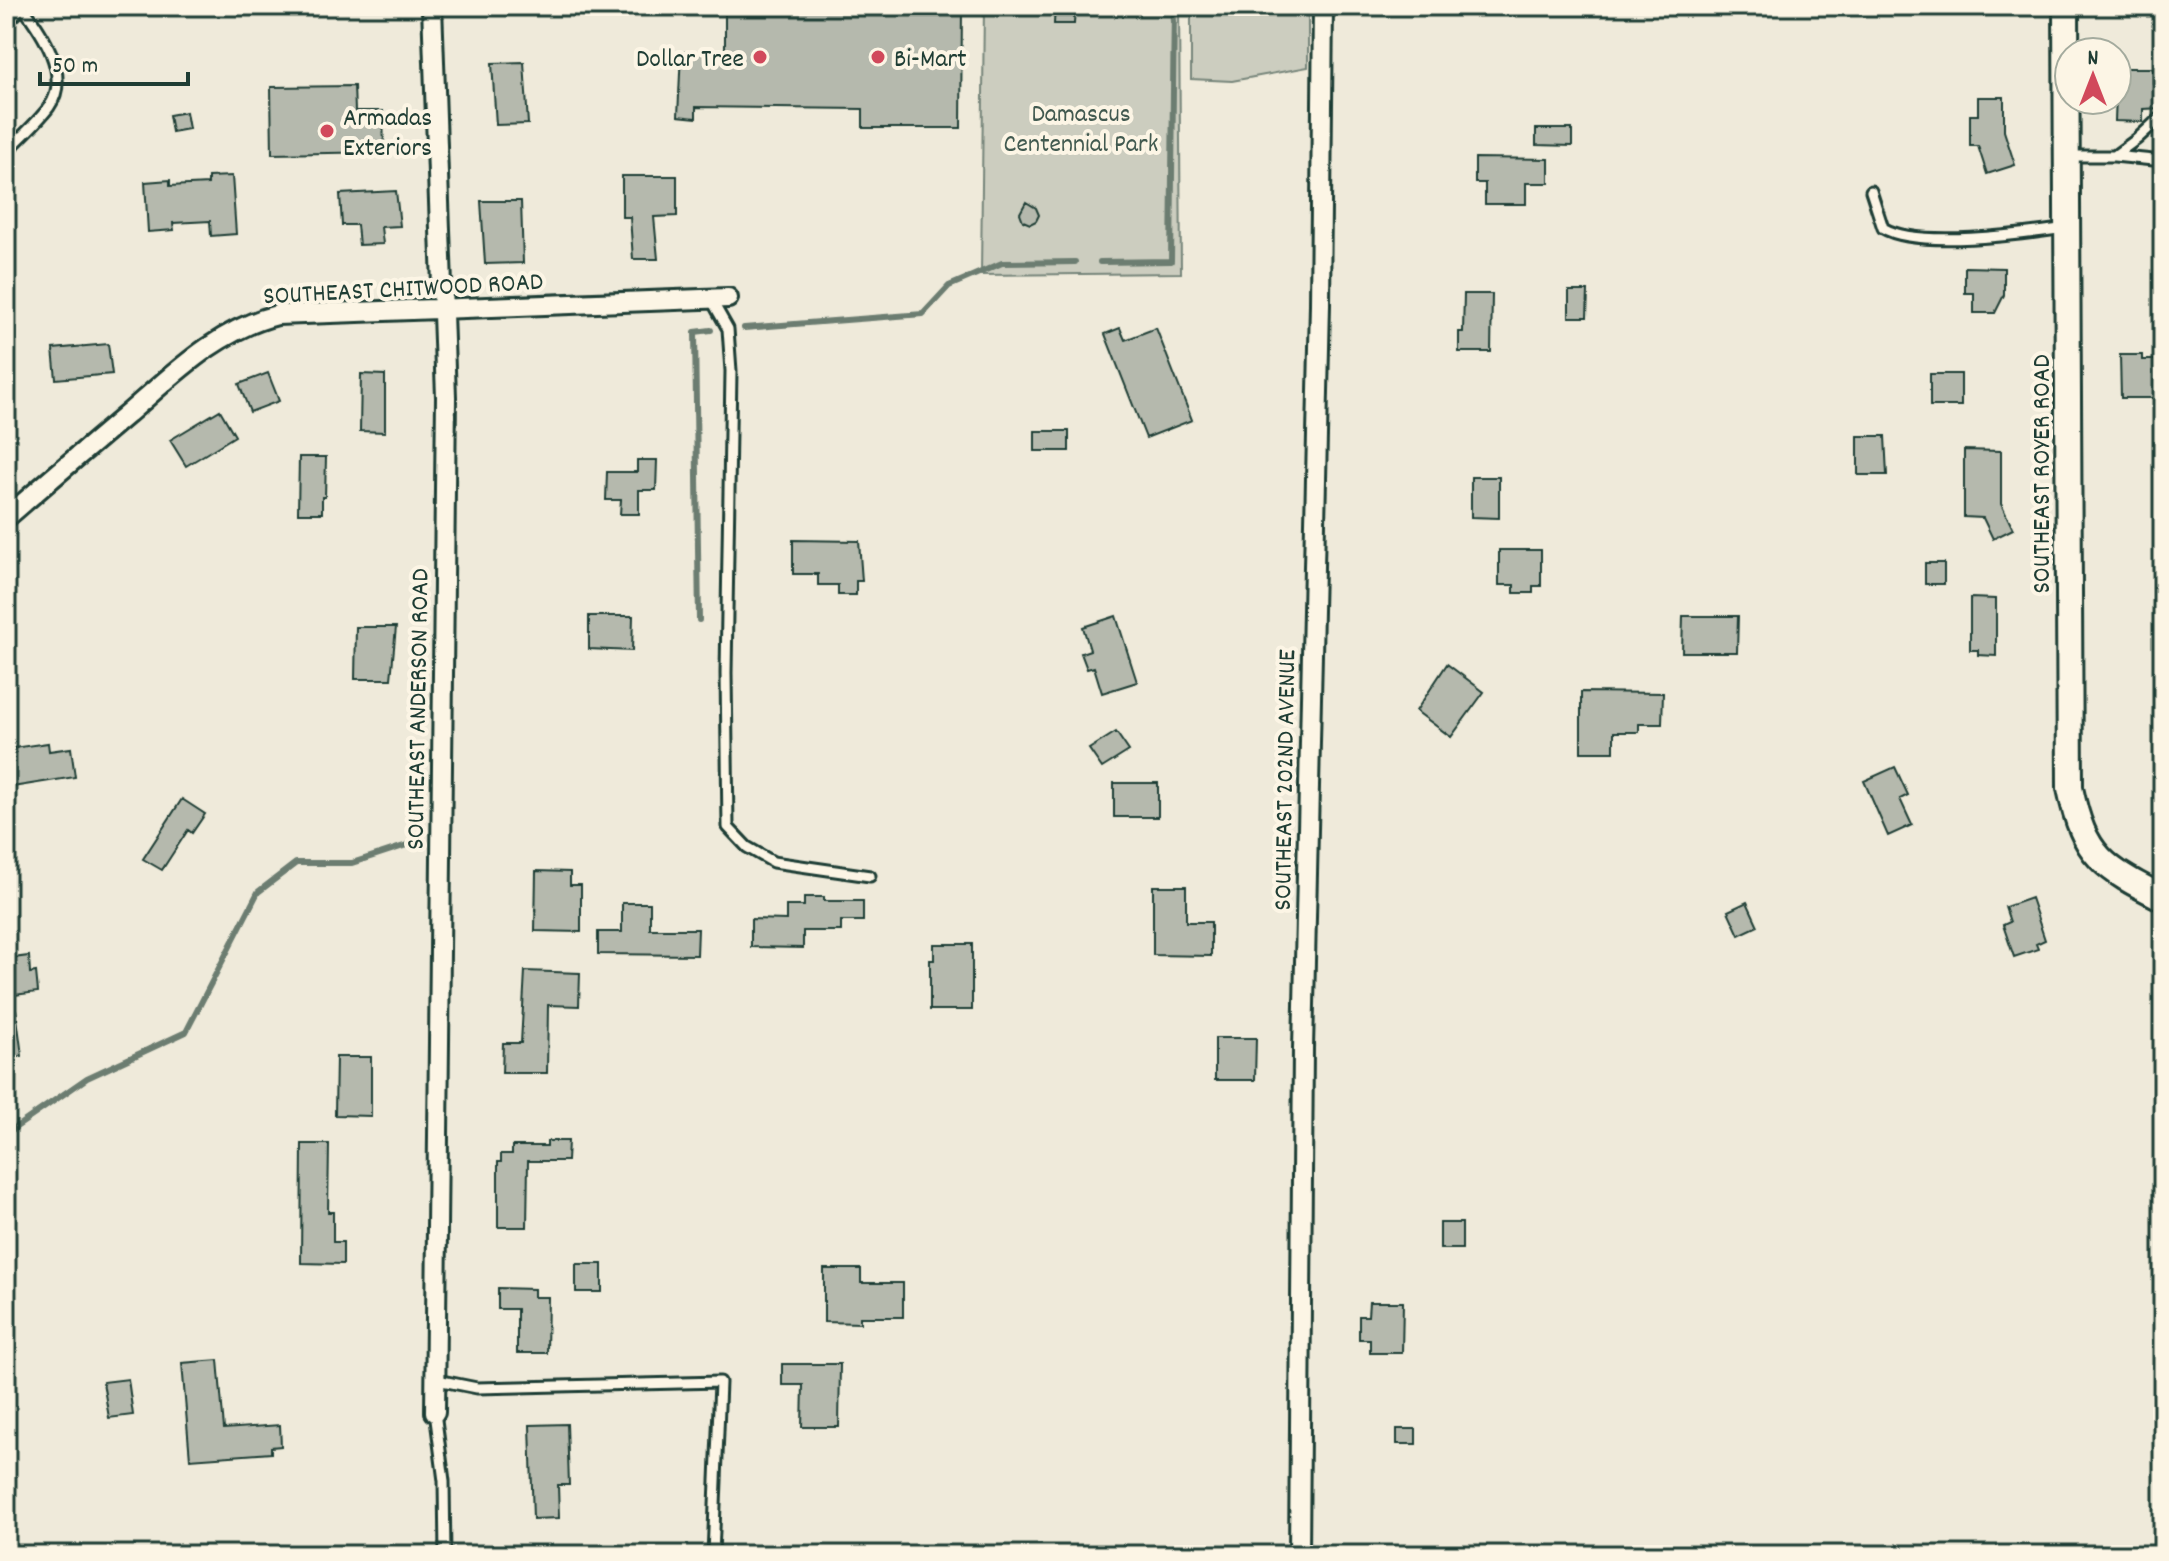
<svg xmlns="http://www.w3.org/2000/svg" width="2169" height="1561" font-family="Dekko,sans-serif">
  <rect width="100%" height="100%" fill="#efeada"/>
  <filter id="ink" filterUnits="userSpaceOnUse"><feTurbulence type="fractalNoise" baseFrequency=".0125" numOctaves="2"/><feDisplacementMap in="SourceGraphic" scale="16" xChannelSelector="R" yChannelSelector="G"/><feConvolveMatrix kernelMatrix="1 2 1 2 8 2 1 2 1" color-interpolation-filters="sRGB"/></filter>
  <g filter="url(#ink)">
    <!-- green -->
    <path fill="#cccdbf" stroke="#76857a" stroke-width="2" d="M984,6H1179L1181,273L981,275Z
      M1191,6H1308V67L1232,81L1191,79Z"/>
    <g fill="none" stroke-linecap="round" stroke-linejoin="round">
      <!-- stream -->
      <path stroke="#6c7d71" stroke-width="6" d="M1100,262L1171,261L1174,6
        M744,328L923,314L949,286L1002,263L1075,262
        M699,620L695,332L711,330
        M6,1134L87,1078L186,1032L258,892L296,863H352L416,842"/>
    </g>
    <!-- building -->
    <path fill="#b5b9ad" stroke="#1f3d34" stroke-width="2" d="M725,6H962L961,128H863V109L696,107V118L678,116L681,52L725,53Z
      M1055,6H1075L1074,24H1054Z
      M524,62L528,124L496,125L492,63Z
      M2117,68H2153V83H2163V108L2143,109V122L2115,121Z
      M354,86L355,111H383L384,152L272,154L271,87Z
      M1978,97H2004V131L2015,165L1987,174L1978,146H1970V115H1978Z
      M186,112L189,129L172,132L169,115Z
      M1536,129H1572V146L1536,145Z
      M1475,158L1549,159V183H1526V204H1485V183H1475Z
      M232,176L236,234L211,236L210,221L173,223L174,230L148,232L145,182L170,180V186L208,184V177Z
      M622,176H677V216L654,217L658,259H633L630,217H622Z
      M396,191L400,226L381,227L383,244L359,245L357,225H342L340,194Z
      M481,201H521L523,263L485,264Z
      M1026,202L1036,208L1039,215L1036,221L1030,224L1023,221L1020,213Z
      M1965,267L2004,268V295L1995,313H1974V293H1965Z
      M1569,291H1588L1587,317H1569Z
      M1464,294H1492L1491,352H1459V332H1463Z
      M1120,328L1125,340L1156,328L1192,420L1146,438L1105,334Z
      M108,344L112,374L56,379L53,349Z
      M2120,355H2142V360H2163V398H2121Z
      M268,373L279,401L250,412L239,384Z
      M361,374L385,375V432L360,431Z
      M1930,374H1961V406H1930Z
      M220,410L235,436L186,466L170,440Z
      M1035,431H1069V451H1035Z
      M1858,436H1885L1887,475H1858Z
      M1964,450L2001,451V504L2013,529L1993,539L1983,518L1964,517Z
      M299,457H326L325,497H322V513H298Z
      M637,460H657L656,490H639V514H620L621,500H606L607,472H637Z
      M1471,477H1499V518L1471,517Z
      M793,540L859,541L862,581H856V595H838V585H818V574H793Z
      M1499,550H1541V586H1533V593H1514V585H1499Z
      M1925,563H1944V584H1925Z
      M1970,598L1996,599V656L1978,655V650H1970Z
      M589,616H633L632,651L589,649Z
      M1116,616L1137,682L1102,693L1094,667L1087,669L1081,653L1090,650L1083,627Z
      M1683,616H1738L1737,652H1682Z
      M356,627H396L391,679H355Z
      M1447,664L1484,692L1451,737L1416,711Z
      M1581,692L1663,693L1662,724H1639V732H1614V752H1581Z
      M1116,732L1129,751L1102,768L1089,749Z
      M48,743L49,751L71,748L75,777L6,788V749Z
      M1895,767L1908,795L1900,799L1912,825L1888,836L1864,781Z
      M1114,783H1158V817H1114Z
      M182,799L205,814L192,833L188,830L162,870L143,859Z
      M536,871L570,872V885H581V932L535,931Z
      M1153,886H1186V922H1211V956L1153,955Z
      M804,897H824V901H863V921H841V931H803V948L751,947V919L786,920V906H804Z
      M2031,898L2045,940L2036,944L2038,949L2014,957L2003,925L2010,922L2005,907Z
      M1747,902L1758,926L1739,935L1728,911Z
      M622,903H650V929H698L697,955L598,954V932H622Z
      M934,944H972V1010H930V960H934Z
      M29,956L30,973L36,972L38,992L6,996V959Z
      M525,971L580,973L579,1006L548,1005L547,1073H502L503,1043H521Z
      M16,1010L22,1056L6,1058V1011Z
      M1215,1038H1256L1255,1080H1215Z
      M336,1057H371V1116L335,1115Z
      M547,1141H568L567,1161H528L527,1227H498V1162H501V1154H512V1146H547Z
      M302,1144H329L328,1212H333V1242H343V1264L301,1263Z
      M1440,1223H1462V1249H1440Z
      M576,1264H602V1292H576Z
      M824,1269H861V1283H903V1317H860V1323L824,1322Z
      M498,1288L534,1289V1297H548L547,1353H517V1309H498Z
      M1369,1302H1403L1402,1353H1370V1339H1359V1316H1368Z
      M218,1360L224,1429L280,1425L281,1446L271,1447V1453L190,1459L182,1363Z
      M782,1364H840L839,1427H802L803,1385H782Z
      M128,1379L133,1415L109,1418L103,1382Z
      M567,1424L569,1485H558L559,1518L533,1519L530,1425Z
      M1397,1429H1416V1444H1397Z"/>
    <g fill="none" stroke-linecap="round" stroke-linejoin="round">
      <!-- service casing -->
      <g stroke="#1f3d34" stroke-width="15">
        <path id="service" d="M6,152C20,138 37,123 49,107C72,75 41,31 22,6
          M2067,156H2114L2163,161
          M2114,156L2137,139L2163,115
          M1871,191L1883,228C1918,249 2024,234 2067,228
          M711,299L728,329L731,371L726,673L728,827L747,847L773,862L870,876
          M437,1380L477,1388L720,1382L713,1555
          M435,1412L444,1481L445,1555"/>
      </g>
      <!-- minor casing -->
      <g stroke="#1f3d34" stroke-width="24">
        <path id="minor" d="M432,6L446,397L435,1412
          M6,518C45,484 85,450 124,417C171,377 216,330 277,315L728,298
          M1299,1555L1303,1049L1320,304L1323,6"/>
      </g>
      <!-- tertiary casing -->
      <g stroke="#1f3d34" stroke-width="30">
        <path id="tertiary" d="M2066,6L2070,788C2084,857 2104,868 2163,898"/>
      </g>
      <!-- trunk casing -->
      <g stroke="#1f3d34" stroke-width="36">
        <path id="trunk" d="M6,9L9,6"/>
      </g>
      <!-- service -->
      <use href="#service" stroke="#fcf5e5" stroke-width="9"/>
      <!-- minor -->
      <use href="#minor" stroke="#fcf5e5" stroke-width="18"/>
      <!-- tertiary -->
      <use href="#tertiary" stroke="#fcf5e5" stroke-width="24"/>
      <!-- trunk -->
      <use href="#trunk" stroke="#fcf5e5" stroke-width="30"/>
    </g>
  </g>
  <!-- markers -->
  <g fill="#d1495b" stroke="#fcf5e5" stroke-width="3">
    <circle cx="760" cy="57" r="8"/>
    <circle cx="878" cy="57" r="8"/>
    <circle cx="327" cy="131" r="8"/>
  </g>
  <g text-anchor="middle" stroke-width="8" stroke-linejoin="round" paint-order="stroke">
    <!-- poi labels -->
    <g font-size="26" fill="#1f3d34" stroke="#fcf5e5" text-anchor="start">
      <text x="744" y="66" text-anchor="end">Dollar Tree</text>
      <text x="894" y="66">Bi-Mart</text>
      <text x="343" y="125">Armadas<tspan x="343" dy="30">Exteriors</tspan></text>
    </g>
    <!-- park labels -->
    <g font-size="26" fill="#425a50" stroke="#fcf5e5">
      <text x="1081" y="121">Damascus<tspan x="1081" dy="30">Centennial Park</tspan></text>
    </g>
    <!-- street labels -->
    <g font-size="26" fill="#1f3d34" stroke="#fcf5e5">
      <text transform="translate(403 287) rotate(-3)" y="9">SOUTHEAST CHITWOOD ROAD</text>
      <text transform="translate(2040 474) rotate(-90)" y="9">SOUTHEAST ROYER ROAD</text>
      <text transform="translate(416 709) rotate(-89)" y="9">SOUTHEAST ANDERSON ROAD</text>
      <text transform="translate(1283 780) rotate(-89)" y="9">SOUTHEAST 202ND AVENUE</text>
    </g>
  </g>
  <!-- margin -->
  <rect width="2169" height="1561" fill="none" stroke="#fcf5e5" stroke-width="32"/>
  <rect x="16" y="16" width="2137" height="1529" fill="none" stroke="#1f3d34" stroke-width="3" filter="url(#ink)"/>
  <!-- north arrow -->
  <g transform="translate(2093 76)"><circle r="38" fill="#fcf5e5" stroke="#a4ab9e" stroke-width="2"/>
  <path d="M0-6L14 30L0 20L-14 30Z" fill="#d1495b"/>
  <text y="-12" font-size="22" font-weight="bold" text-anchor="middle" fill="#1f3d34">N</text>
  </g>
  <!-- scale -->
  <path d="M40 72v12h148v-12" fill="none" stroke="#1f3d34" stroke-width="4"/>
  <text x="52" y="72" font-size="24" fill="#1f3d34" stroke="#fcf5e5" stroke-width="6" paint-order="stroke">50 m</text>
</svg>
